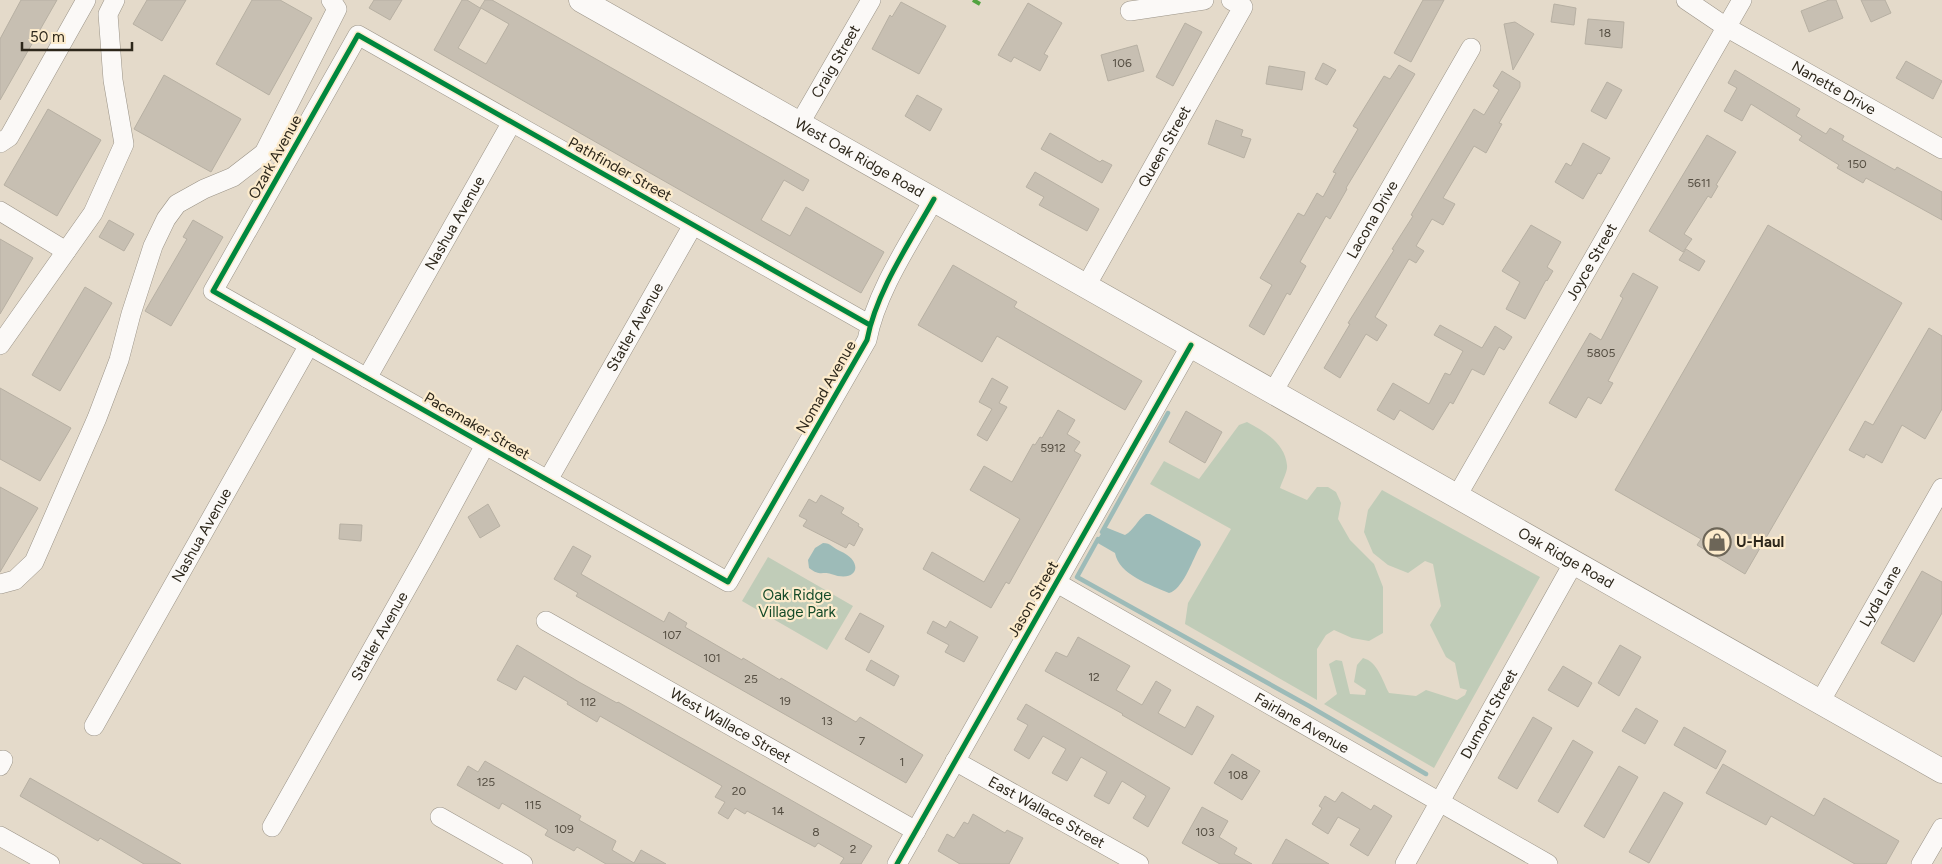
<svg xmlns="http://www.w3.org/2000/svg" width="1942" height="864" font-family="Figtree,sans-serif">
  <rect width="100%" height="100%" fill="#e4daca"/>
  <!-- green -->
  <path fill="#c0ccb8" d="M1247,422C1264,431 1285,443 1287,465C1288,471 1282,481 1280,488L1307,500L1317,487H1328L1336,492L1341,503L1338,519L1350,540L1374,564L1383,587V633L1369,641L1352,638L1334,630L1326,635L1317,649V700L1185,624L1188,603L1231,529L1150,484L1164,461L1199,479L1239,425Z
    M1382,490L1540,577L1434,768L1324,704L1337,694L1329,664L1336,660L1342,661L1350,694L1365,695L1366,690L1354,682L1357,665L1363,658C1378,662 1382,680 1389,693L1416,696L1426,690L1457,700L1465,695L1467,690L1460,688L1455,663L1446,657L1430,625L1441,606L1433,564L1425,561L1408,573L1388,565L1373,553L1364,532L1368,510Z
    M768,557L853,606L827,650L742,601Z"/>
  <!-- water -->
  <path fill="#9dbbb8" d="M1146,514H1150L1200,541L1201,545L1198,550C1192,562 1182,590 1169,593C1151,585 1119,575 1115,553L1096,542L1105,527L1125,535C1134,530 1137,520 1146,514Z
    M823,543C831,543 833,548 840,551C864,561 859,584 831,574C822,571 821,577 809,568L808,560L815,548Z"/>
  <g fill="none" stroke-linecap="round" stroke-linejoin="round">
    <!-- stream -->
    <path stroke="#9dbbb8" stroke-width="4.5" d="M1102,532L1168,413
      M1098,539L1077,577L1309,706L1426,774"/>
  </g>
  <!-- building -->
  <path fill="#c7bfb2" stroke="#b7b0a3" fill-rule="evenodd" d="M21,0H57L0,100V39Z
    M147,0H186L162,41L133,24Z
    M252,0H280L312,18L269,95L216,64Z
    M374,0H402L390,20L369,8Z
    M462,0H467L480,8L485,0H492L809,180L803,191L784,180L761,220L790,236L806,207L884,252L861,293L434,50ZM481,8L509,24L486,64L458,48Z
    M1423,0H1444L1411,62L1394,53Z
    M1829,0H1836L1843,18L1809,32L1801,11Z
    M1861,0H1885L1891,13L1871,22Z
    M901,2L946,26L919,74L872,49L890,15L892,17Z
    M1028,3L1062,23L1044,54L1048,56L1040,71L1014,57L1011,62L998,55Z
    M1554,4L1576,8L1574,25L1551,22Z
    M1588,19L1624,22L1622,48L1585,44Z
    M1515,22L1534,34L1513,70L1504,24Z
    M1185,23L1202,32L1173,86L1156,77Z
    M1137,45L1144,71L1108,81L1101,55Z
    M1906,61L1942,81L1933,99L1896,78Z
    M1323,63L1336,70L1327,85L1315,79Z
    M1399,65L1415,74L1346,188L1347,189L1330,219L1326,216L1300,262L1306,266L1290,295L1287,293L1264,335L1249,326L1272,285L1260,278L1298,213L1304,216L1317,193L1323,197L1336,173L1333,172L1358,129L1353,126L1384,76L1390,79Z
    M1269,66L1305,72L1302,90L1266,84Z
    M1735,70L1800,109L1796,116L1826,134L1830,128L1844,136L1842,140L1895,170L1897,167L1942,192V220L1866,178L1863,183L1837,168L1839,165L1799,140L1802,136L1751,104L1742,121L1724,111L1737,88L1728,83Z
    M1502,71L1520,82V87L1499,123L1502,124L1486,153L1474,146L1443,198L1455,204L1443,225L1432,219L1416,246L1424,251L1416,263L1409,259L1375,317L1387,325L1377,341L1366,334L1340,378L1324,368L1350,324L1348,323L1394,250L1392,249L1413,216L1411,215L1474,109L1484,115L1499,90L1493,86Z
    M164,75L241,119L211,172L134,129Z
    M1607,82L1622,90L1606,119L1591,111Z
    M917,95L942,109L930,131L905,116Z
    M48,109L101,140L57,216L4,185Z
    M1216,120L1243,130L1241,136L1251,139L1244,158L1208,144Z
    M1050,133L1100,162L1102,160L1112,165L1102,183L1041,149Z
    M1707,135L1736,152L1716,185L1718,186L1711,198L1708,196L1684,234L1692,239L1683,252L1649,231Z
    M1583,143L1610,158L1601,174L1598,173L1583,199L1555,182L1566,163L1571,166Z
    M1035,172L1099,209L1087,231L1039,205L1044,197L1026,187Z
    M109,220L134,234L124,251L99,237Z
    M193,220L223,237L171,326L145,311L187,239L183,237Z
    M1531,225L1561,242L1547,267L1553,271L1547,281L1546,280L1525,319L1506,309L1520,282L1502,271Z
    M1768,225L1902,303L1745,574L1697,545L1701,539L1615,490Z
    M0,239L33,258L0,314Z
    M1686,249L1705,261L1699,271L1679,260Z
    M953,265L1017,302L1014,307L1142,381L1125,410L997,336L982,362L918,325Z
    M1633,273L1658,287L1608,381L1613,383L1601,404L1588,397L1576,418L1549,403L1590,333L1601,340L1623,298L1620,296Z
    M85,287L112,303L60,391L32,375Z
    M1440,325L1482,348L1495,326L1512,337L1504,350L1499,347L1484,375L1472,369L1453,404L1450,402L1433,430L1400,410L1394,420L1377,410L1393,383L1429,404L1445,373L1450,375L1463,351L1434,335Z
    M1929,328L1942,336V409L1925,439L1902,425L1882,463L1866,454L1864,458L1849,450L1865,421L1873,425Z
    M992,378L1008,387L999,403L1007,407L987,441L977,435L992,409L979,402Z
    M0,388L71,428L40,481L0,459Z
    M1058,410L1075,420L1067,434L1080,442L1074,451L1081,455L1009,584L1006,582L991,608L923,569L932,552L984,582L1020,519L970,490L984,466L1012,482L1033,444L1035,445L1040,437L1042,438Z
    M1186,411L1222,432L1205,463L1169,442Z
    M0,487L38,508L0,572Z
    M821,495L844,508L841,513L859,524L858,526L863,529L854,546L849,543L846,548L803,526L807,520L799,516L809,499L816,503Z
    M488,504L500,526L480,538L468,517Z
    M340,524L362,525L361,541L339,539Z
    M573,546L591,556L581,574L664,622L669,612L687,623L685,627L742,660L743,658L780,680L781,678L856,722L860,717L923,755L906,783L576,596L578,593L554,579Z
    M1922,571L1942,582V613L1914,662L1881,643Z
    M860,613L884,626L869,653L845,639Z
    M933,621L946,628L950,621L978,637L964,662L945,652L949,645L927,633Z
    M1078,637L1130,666L1116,690L1142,705L1156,681L1171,690L1158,713L1185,728L1197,706L1214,716L1192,755L1122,715L1123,714L1045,671L1056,652L1067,657Z
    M517,645L579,682L617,703L618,702L872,846L861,864H840L844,858L818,843L815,847L747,811L745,814L735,808L728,819L718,813L725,802L715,797L722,786L600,716L597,722L567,704L568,702L524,676L516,690L497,680Z
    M1620,645L1641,657L1619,696L1598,683Z
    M871,660L899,676L894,686L866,670Z
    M1563,666L1592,683L1578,707L1548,690Z
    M1026,704L1170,788L1148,827L1133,818L1146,796L1122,781L1109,804L1094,796L1107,772L1081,757L1067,781L1052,773L1066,749L1043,736L1029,759L1014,750L1028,725L1017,719Z
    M1636,708L1658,721L1645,744L1622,731Z
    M1533,717L1552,728L1517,789L1498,778Z
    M1684,727L1726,751L1716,769L1674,745Z
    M1573,740L1593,752L1558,813L1538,801Z
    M1232,754L1260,771L1242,800L1214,783Z
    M485,761L581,816L579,820L616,841L612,850L634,863L641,850L666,864H606L577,847L574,851L545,835L548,830L502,803L499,809L457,785L468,766L478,772Z
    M1723,764L1814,816L1824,798L1899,841L1886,864H1855L1771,816L1766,825L1706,793Z
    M1619,766L1638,777L1604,838L1584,826Z
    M30,778L125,832L181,864H144L100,838L98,841L20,796Z
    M1342,792L1371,810L1374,805L1392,816L1368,856L1350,845L1360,829L1338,817L1328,834L1312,824L1322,808L1319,806L1325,796L1335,802Z
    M1664,792L1683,803L1649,863L1629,852Z
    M1202,807L1228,821L1219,837L1237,848L1234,854L1252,864H1220L1182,843Z
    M973,814L1005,833L1007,830L1023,838L1009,864H960L938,851L947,834L954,838L964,822L968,824Z
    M1286,839L1329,864H1272Z"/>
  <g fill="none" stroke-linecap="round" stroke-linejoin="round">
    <!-- minor casing -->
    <g stroke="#9a9387" stroke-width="20">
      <g id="minor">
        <path id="s1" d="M1686,0L1726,27L1942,149"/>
        <path d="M1130,11L1204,0"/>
        <path id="s2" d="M800,123L871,0"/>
        <path d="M0,143L9,137L86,0"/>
        <path d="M0,211L66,251"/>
        <path id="s3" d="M1086,286L1243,7L1231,0"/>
        <path d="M870,325L358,35L213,291L728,582L867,340C876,292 910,242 934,199"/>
        <path d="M0,345L93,213L124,144L113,80L108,14L115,0"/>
        <path id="s4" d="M367,378L512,122"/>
        <path id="s5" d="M1273,392L1471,48"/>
        <path id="s6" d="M548,480L693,225"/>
        <path id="s7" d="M1457,496L1742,0"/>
        <path id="s8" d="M1057,583L1548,864"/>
        <path d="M0,584L15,580L34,562L97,418L119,360L131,314L153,246L166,219L177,204L204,189L233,177L264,153L337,9L331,0"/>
        <path id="s9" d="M546,621L916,831"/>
        <path id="s10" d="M1820,702L1942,488"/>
        <path id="s11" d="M94,726L309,345"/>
        <path id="s12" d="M955,761L1139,864"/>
        <path d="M0,766L3,760"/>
        <path d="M440,817L523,864"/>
        <path id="s13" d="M272,827L427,552L485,445"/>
        <path d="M0,836L50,864"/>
        <path d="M897,864L1191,345"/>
        <path id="s14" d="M1405,864L1574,562"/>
        <path d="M1921,864L1942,828"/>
      </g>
    </g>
    <!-- major casing -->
    <g stroke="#9a9387" stroke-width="25">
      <g id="major">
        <path id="s15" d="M581,0L1942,771"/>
      </g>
    </g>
    <!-- minor -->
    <use href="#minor" stroke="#fbf9f7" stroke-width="19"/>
    <!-- major -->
    <use href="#major" stroke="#fbf9f7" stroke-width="24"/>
    <!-- quiet -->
    <path stroke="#52a340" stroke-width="4" stroke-dasharray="8 4" stroke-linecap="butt" d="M973,0L982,5"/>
    <!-- cycleway casing -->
    <g stroke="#fcebcc" stroke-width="8">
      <path id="cycleway" d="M870,325L358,35L213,291L728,582L867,340C876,292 910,242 934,199
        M897,864L1191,345"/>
    </g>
    <!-- cycleway -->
    <use href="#cycleway" stroke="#00873e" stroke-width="5"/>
  </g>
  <!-- icons -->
  <defs>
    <g id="shop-ring" transform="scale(1.4375)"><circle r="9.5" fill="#fcebcc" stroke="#6d6658" stroke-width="1.5"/><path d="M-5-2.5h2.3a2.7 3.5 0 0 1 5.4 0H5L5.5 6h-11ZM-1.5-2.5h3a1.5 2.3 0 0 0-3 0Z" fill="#6d6658"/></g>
  </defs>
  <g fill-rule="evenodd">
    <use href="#shop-ring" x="1717" y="542"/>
  </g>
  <g text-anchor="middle" stroke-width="4.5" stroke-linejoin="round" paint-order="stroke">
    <!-- number labels -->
    <g font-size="12" fill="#544d41">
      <text x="1605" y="37">18</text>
      <text x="1122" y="67">106</text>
      <text x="1857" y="168">150</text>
      <text x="1699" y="187">5611</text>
      <text x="1601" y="357">5805</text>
      <text x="1053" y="452">5912</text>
      <text x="672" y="639">107</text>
      <text x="712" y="662">101</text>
      <text x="1094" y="681">12</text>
      <text x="751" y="683">25</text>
      <text x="785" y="705">19</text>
      <text x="588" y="706">112</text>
      <text x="827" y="725">13</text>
      <text x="862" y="745">7</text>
      <text x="902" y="766">1</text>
      <text x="1238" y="779">108</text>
      <text x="486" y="786">125</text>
      <text x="739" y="795">20</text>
      <text x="533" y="809">115</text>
      <text x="778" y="815">14</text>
      <text x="564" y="833">109</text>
      <text x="816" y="836">8</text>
      <text x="1205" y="836">103</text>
      <text x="853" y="853">2</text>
    </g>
    <!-- street labels -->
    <g font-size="15" fill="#2d271b" stroke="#fcebcc">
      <text dy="5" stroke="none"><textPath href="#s2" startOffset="71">Craig Street</textPath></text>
      <text dy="5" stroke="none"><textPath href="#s1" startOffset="172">Nanette Drive</textPath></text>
      <text dy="5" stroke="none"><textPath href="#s3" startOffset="160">Queen Street</textPath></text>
      <text transform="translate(275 157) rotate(-61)" y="5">Ozark Avenue</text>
      <text dy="5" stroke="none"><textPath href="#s15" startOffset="320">West Oak Ridge Road</textPath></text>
      <text transform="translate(620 169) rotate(29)" y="5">Pathfinder Street</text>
      <text dy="5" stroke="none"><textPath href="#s5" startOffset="199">Lacona Drive</textPath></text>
      <text dy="5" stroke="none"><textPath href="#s4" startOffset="178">Nashua Avenue</textPath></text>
      <text dy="5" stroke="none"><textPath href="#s7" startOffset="270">Joyce Street</textPath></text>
      <text dy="5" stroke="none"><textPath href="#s6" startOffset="176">Statler Avenue</textPath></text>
      <text transform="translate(826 387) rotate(-60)" y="5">Nomad Avenue</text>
      <text transform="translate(477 426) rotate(30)" y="5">Pacemaker Street</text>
      <text dy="5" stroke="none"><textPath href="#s11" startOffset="219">Nashua Avenue</textPath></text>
      <text dy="5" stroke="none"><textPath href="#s15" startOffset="1132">Oak Ridge Road</textPath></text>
      <text dy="5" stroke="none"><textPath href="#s10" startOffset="122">Lyda Lane</textPath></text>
      <text transform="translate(1033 599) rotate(-60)" y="5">Jason Street</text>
      <text dy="5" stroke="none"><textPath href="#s13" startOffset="219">Statler Avenue</textPath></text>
      <text dy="5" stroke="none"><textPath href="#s14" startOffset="172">Dumont Street</textPath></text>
      <text dy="5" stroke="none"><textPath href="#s8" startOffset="282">Fairlane Avenue</textPath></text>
      <text dy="5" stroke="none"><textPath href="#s9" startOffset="212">West Wallace Street</textPath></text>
      <text dy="5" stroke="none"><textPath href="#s12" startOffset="105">East Wallace Street</textPath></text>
    </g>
    <!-- poi labels -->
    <g font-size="15" font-weight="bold" fill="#2d271b" stroke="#fcebcc" text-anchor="start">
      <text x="1736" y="547">U-Haul</text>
    </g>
    <!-- park labels -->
    <g font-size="15" fill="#144a28" stroke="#fcebcc">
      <text x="797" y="600">Oak Ridge<tspan x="797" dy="17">Village Park</tspan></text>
    </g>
  </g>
  <!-- scale -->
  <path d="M22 42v8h110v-8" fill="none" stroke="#2d271b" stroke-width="2.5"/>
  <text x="30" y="42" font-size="15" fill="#2d271b" stroke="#fcebcc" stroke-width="4" paint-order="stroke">50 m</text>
</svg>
